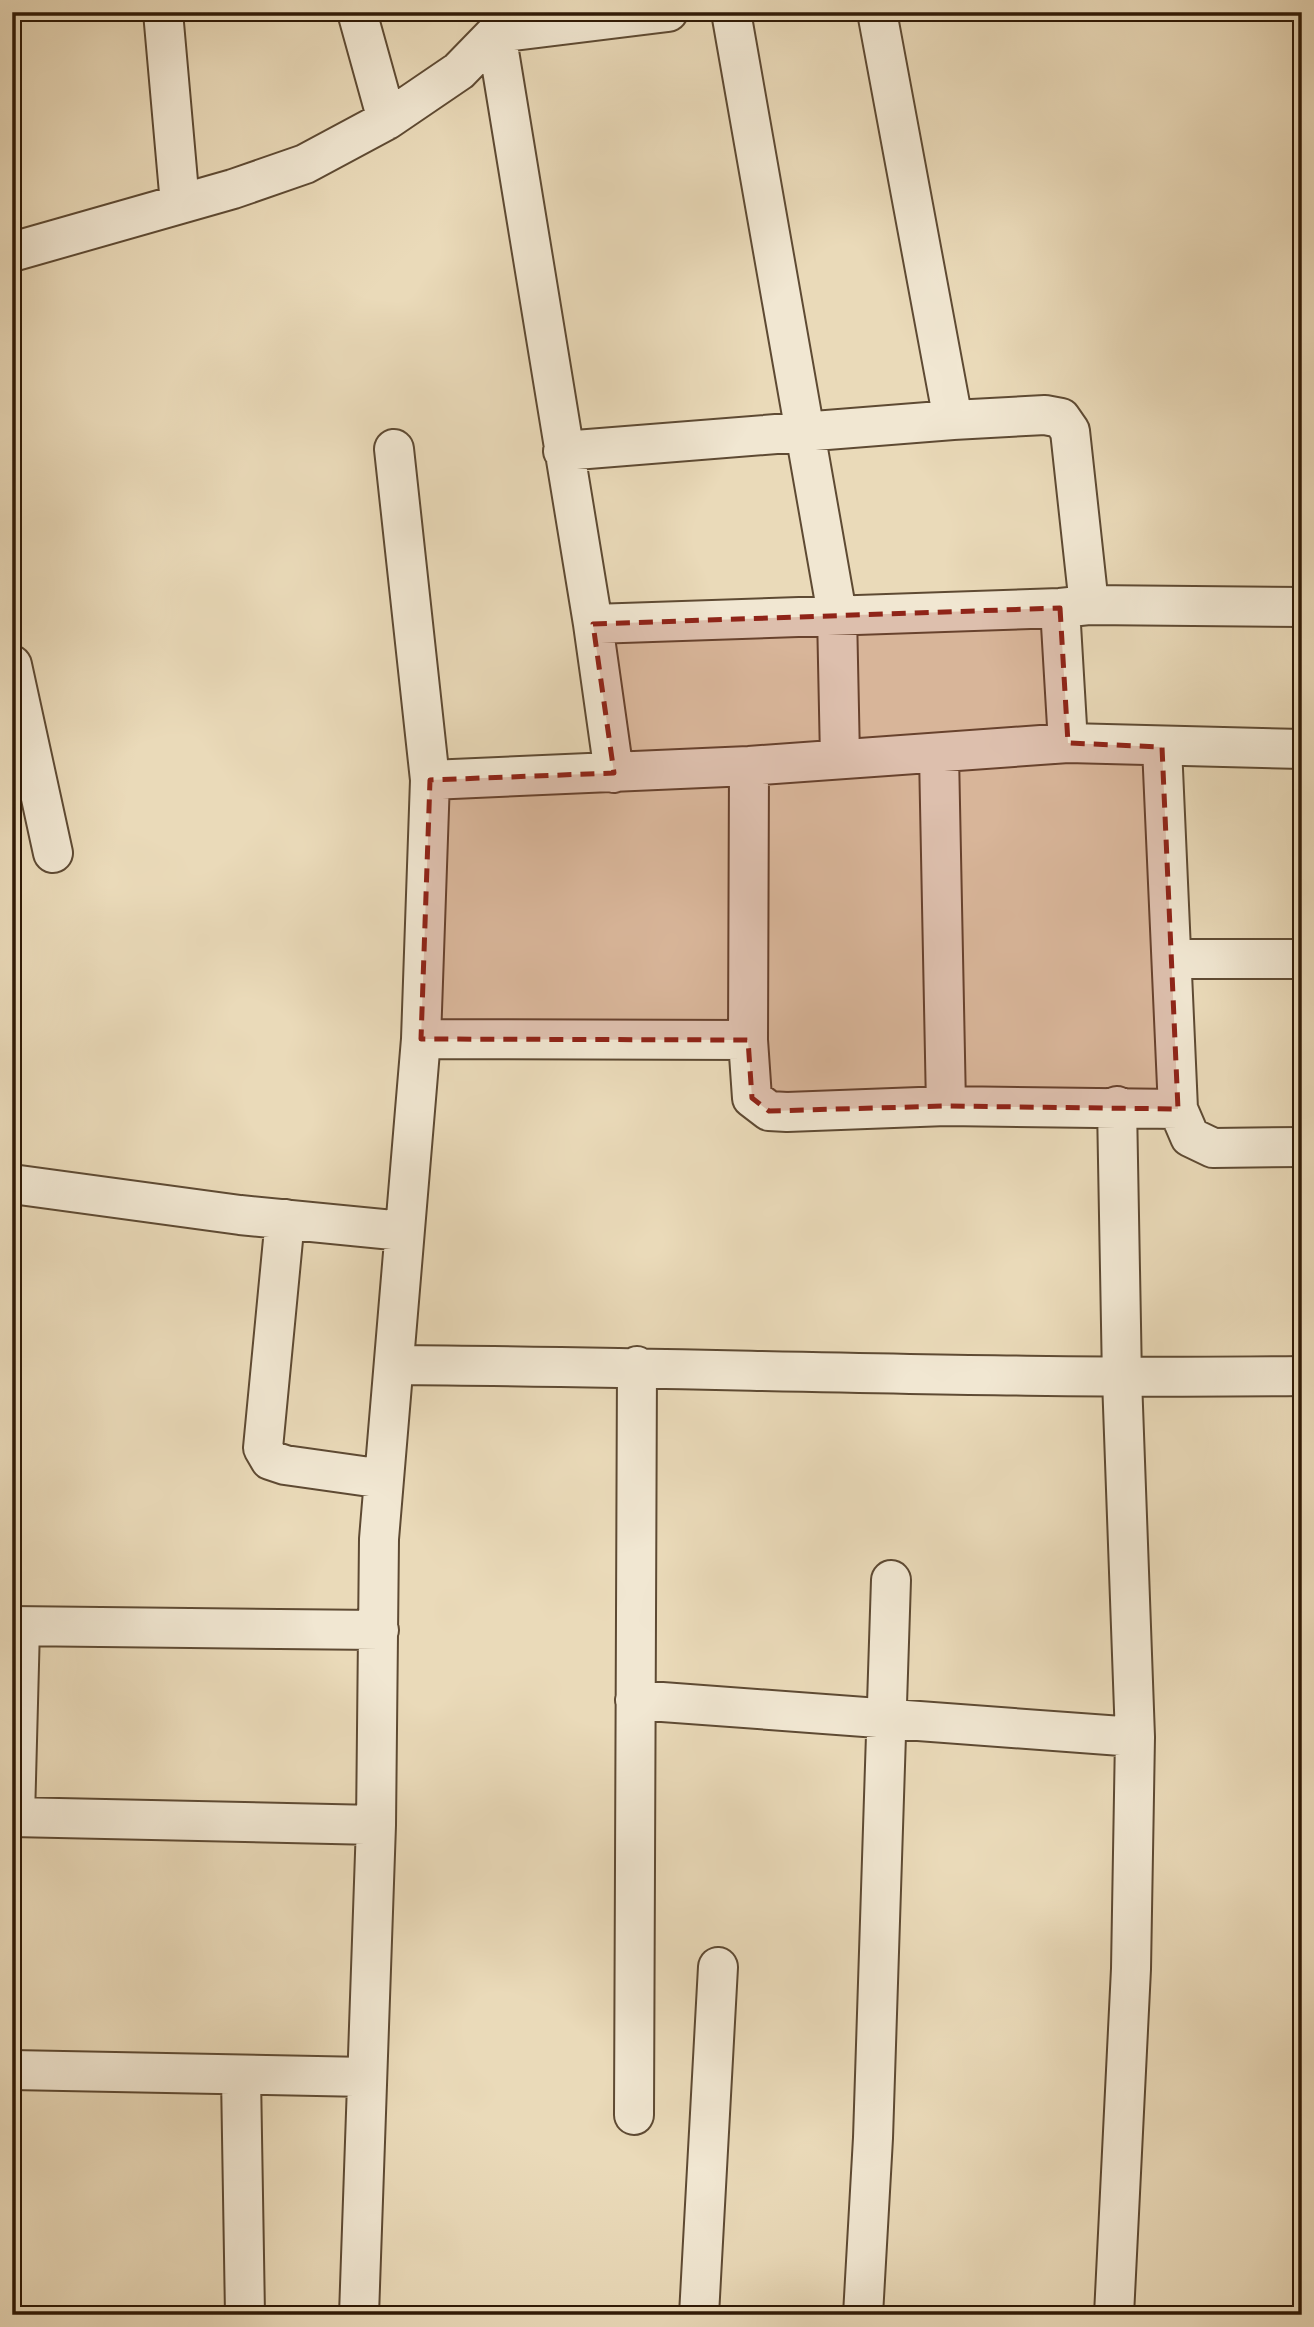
<svg xmlns="http://www.w3.org/2000/svg" width="1314" height="2327" font-family="'Gentium Book Plus',serif">
  <rect width="100%" height="100%" fill="#eadab9"/>
  <filter id="stains"><feTurbulence type="fractalNoise" baseFrequency=".00286" numOctaves="4"/><feColorMatrix values="0 0 0 0 .2 0 0 0 0 .09 0 0 0 0 .02 0 0 0 .5 -.17"/></filter>
  <radialGradient id="worn" r=".72"><stop offset=".6" stop-color="#630" stop-opacity="0"/><stop offset="1" stop-color="#630" stop-opacity=".3"/></radialGradient>
  <g fill="none" stroke-linecap="round" stroke-linejoin="round">
    <!-- minor casing -->
    <g stroke="#5e4a33" stroke-width="42">
      <path id="minor" d="M163,12L180,204
        M357,12L387,120
        M731,12L837,614L840,758
        M877,12L953,420
        M12,252L233,189L305,164L387,120L459,71L496,33L506,17
        M563,451L953,420L1045,415L1061,418L1070,431L1089,605L1302,607
        M1060,608L1068,743
        M593,624L1060,608L1089,605
        M12,665L53,853
        M1162,747L1178,1109L1190,1137L1213,1148L1302,1147
        M939,754L946,1106
        M749,766L748,1040L752,1098L769,1111L787,1112L946,1106L1178,1109
        M614,773L593,624L496,33L668,12
        M430,780L749,766L1068,743L1302,749
        M1172,959H1302
        M421,1039L748,1040
        M12,1184L240,1215L403,1231
        M285,1219L263,1448L270,1460L285,1465L384,1479
        M394,1365C697,1367 999,1380 1302,1376
        M12,1626L379,1630
        M635,1700L1135,1737
        M12,1817L376,1825
        M15,1817L20,1627
        M12,2070L367,2077
        M241,2076L245,2315
        M634,2115L637,1366
        M359,2315L376,1825L379,1539L421,1039L430,780L394,449
        M699,2315L718,1967
        M863,2315L873,2138L891,1580
        M1114,2315L1131,1969L1135,1737L1122,1379L1117,1106"/>
    </g>
    <!-- minor -->
    <use href="#minor" stroke="#f1e7d2" stroke-width="38"/>
  </g>
  <!-- marked area -->
  <path fill="#8f2418" fill-opacity="0.2" stroke="#8f2418" stroke-width="5" stroke-dasharray="14 9" stroke-linejoin="round" d="M1060,608L1068,743L1162,747L1178,1109L946,1106L769,1111L752,1098L748,1040L421,1039L430,780L614,773L593,624Z"/>
  <!-- margin -->
  <rect width="1314" height="2327" fill="none" stroke="#eadab9" stroke-width="42"/>
  <rect x="14" y="14" width="1286" height="2299" fill="none" stroke="#301a06" stroke-width="3.5"/>
  <rect x="21" y="21" width="1272" height="2285" fill="none" stroke="#301a06" stroke-width="2"/>
  <rect width="100%" height="100%" filter="url(#stains)"/>
  <rect width="100%" height="100%" fill="url(#worn)"/>
</svg>
